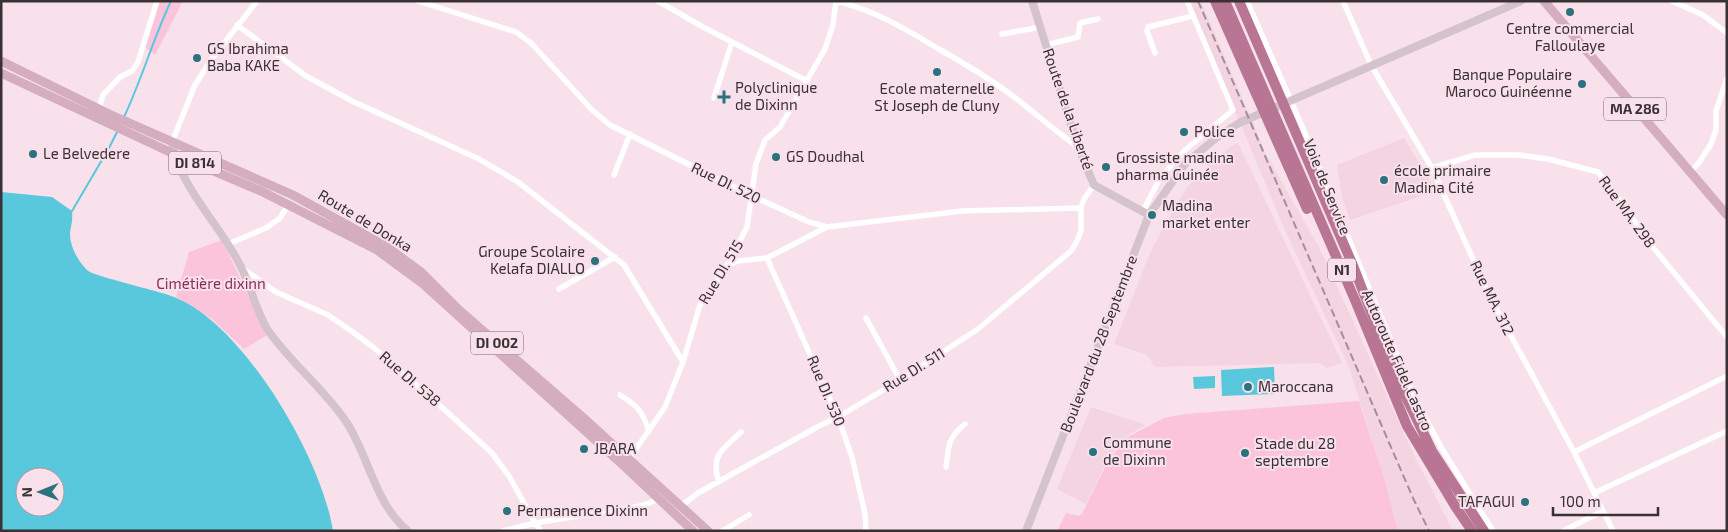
<svg xmlns="http://www.w3.org/2000/svg" width="1728" height="532" font-family="'Exo 2',sans-serif">
  <rect width="100%" height="100%" fill="#f8e1ea"/>
  <!-- built -->
  <path fill="#f3d4e0" d="M1189,1H1201L1266,154L1321,251L1412,451L1453,531H1398L1383,474L1349,367L1284,228Z
    M1404,138L1436,191L1350,220L1342,197L1337,165Z
    M1238,143L1342,363L1327,368L1318,363L1155,367L1147,355L1114,344L1150,253L1166,222L1188,186L1211,163L1230,147Z
    M1091,407L1146,425L1123,438L1104,467L1086,504L1057,489Z"/>
  <!-- green -->
  <path fill="#fbc4db" d="M157,1H183L155,55L146,48V31Z
    M222,240L267,335L244,349L212,319L176,297L189,252Z
    M1359,401L1383,474L1398,531H1057L1066,513L1079,516L1082,514L1105,467L1124,439L1164,418L1185,414Z"/>
  <!-- water -->
  <path fill="#59c7dc" fill-rule="evenodd" d="M1,192L52,197L72,211C73,221 71,225 70,233C70,247 78,261 87,270C92,276 160,291 174,297C244,324 322,459 333,531H1ZM25,477H55V507H25Z
    M1274,367L1275,394L1222,396L1221,370Z
    M1215,376V388L1194,389L1193,377Z"/>
  <g fill="none" stroke-linecap="round" stroke-linejoin="round">
    <!-- stream -->
    <path stroke="#59c7dc" stroke-width="2" d="M124,117C142,79 153,39 171,1
      M72,211L109,148L118,130"/>
    <!-- street -->
    <path stroke="#fff" stroke-width="5.5" d="M418,1L516,32L531,43L592,110L610,125L752,196L809,222L827,227L962,211L1081,208
      M658,1L703,27L807,81
      M1247,1L1302,126L1413,394L1441,447L1493,531
      M1343,1L1371,65L1432,168L1490,297L1574,452L1613,531
      M1672,1L1703,15L1727,33
      M237,25L306,76L352,101L479,159L518,182L624,265L683,362
      M1002,34L1041,27
      M1046,45L1078,37L1080,23L1098,19
      M1155,53L1147,31L1148,27L1193,16
      M714,98L732,42
      M99,109L103,95L120,77L132,71L138,62L157,1
      M172,142L195,85L211,60L257,1
      M1432,168L1475,155H1519L1548,159L1598,172L1625,207L1652,246L1727,337
      M1689,173L1698,164L1711,144L1716,130V111L1727,78
      M614,175L630,134
      M1143,211L1160,178L1185,150L1233,110L1187,1
      M228,244L266,228L280,218L288,205
      M767,258L838,417L852,457L865,514L866,531
      M727,266L738,261L767,258L827,227
      M242,268L276,292L328,315L350,330L373,347L446,411L492,453L509,476L535,523L541,531
      M559,289L615,257
      M866,318L900,380
      M620,395C638,406 642,411 649,431
      M1574,452L1727,376
      M629,459L665,407L683,362L700,305L727,266L747,227L756,164L765,140L780,127L825,49L833,25L836,1C874,10 904,28 937,48C960,61 984,75 1006,91C1031,109 1053,130 1078,147
      M946,467C949,445 947,439 965,424
      M719,482C710,455 723,449 741,432
      M1594,493L1727,431
      M681,506L698,493L819,426L838,417L900,380L978,329L1071,251L1077,241L1081,231V208L1084,199L1094,185
      M503,531L535,523L641,506L659,499
      M722,531L749,515
      M1563,531L1603,511"/>
    <!-- secondary -->
    <path stroke="#d5c3cb" stroke-width="8" d="M1032,1L1078,147L1094,185L1149,215
      M172,142C180,189 221,225 241,267C251,286 258,318 270,333C293,365 325,390 347,423C369,457 375,504 408,531
      M1026,531L1149,215L1185,164L1216,138L1239,123L1521,1"/>
    <!-- primary -->
    <path stroke="#d4adbf" stroke-width="9" d="M1544,1L1727,215
      M1,61L109,114L293,195L387,247L421,272L459,310L587,421L708,531
      M1,73L174,154L263,192L377,250L423,284L624,466L693,531"/>
    <!-- highway -->
    <path stroke="#b87694" stroke-width="10" d="M1215,1L1307,209
      M1225,1L1355,300L1407,426L1455,506L1472,531
      M1239,1L1354,268L1395,374L1432,451L1484,531"/>
    <!-- rail -->
    <path stroke="#a19097" stroke-width="2" stroke-dasharray="8 4" stroke-linecap="butt" d="M1198,1L1413,498L1429,531"/>
  </g>
  <!-- markers -->
  <g fill="#2b717e" stroke="#f8e1ea" stroke-width="2">
    <circle cx="1570" cy="12" r="5"/>
    <circle cx="197" cy="58" r="5"/>
    <circle cx="937" cy="72" r="5"/>
    <circle cx="1582" cy="84" r="5"/>
    <path d="M721.5 89.5h5v5h5v5h-5v5h-5v-5h-5v-5h5z"/>
    <circle cx="1184" cy="132" r="5"/>
    <circle cx="33" cy="154" r="5"/>
    <circle cx="776" cy="157" r="5"/>
    <circle cx="1106" cy="167" r="5"/>
    <circle cx="1384" cy="180" r="5"/>
    <circle cx="1152" cy="215" r="5"/>
    <circle cx="595" cy="261" r="5"/>
    <circle cx="1248" cy="387" r="5"/>
    <circle cx="584" cy="449" r="5"/>
    <circle cx="1093" cy="452" r="5"/>
    <circle cx="1245" cy="453" r="5"/>
    <circle cx="1525" cy="502" r="5"/>
    <circle cx="507" cy="511" r="5"/>
  </g>
  <g text-anchor="middle" stroke-width="4" stroke-linejoin="round" paint-order="stroke">
    <!-- shield labels -->
    <g fill="#f8e1ea" stroke="#73666b" stroke-width="1">
      <rect x="1604" y="97.5" width="62" height="23" rx="4"/>
      <rect x="169" y="151.5" width="52" height="23" rx="4"/>
      <rect x="1328" y="258.5" width="28" height="23" rx="4"/>
      <rect x="471" y="331.5" width="52" height="23" rx="4"/>
    </g>
    <g font-size="14" font-weight="bold" fill="#3a3135">
      <text x="1635" y="114">MA 286</text>
      <text x="195" y="168">DI 814</text>
      <text x="1342" y="275">N1</text>
      <text x="497" y="348">DI 002</text>
    </g>
    <!-- poi labels -->
    <g font-size="15" fill="#3a3135" stroke="#f8e1ea" text-anchor="start">
      <text x="1570" y="34" text-anchor="middle">Centre commercial<tspan x="1570" dy="17">Falloulaye</tspan></text>
      <text x="207" y="54">GS Ibrahima<tspan x="207" dy="17">Baba KAKE</tspan></text>
      <text x="1572" y="80" text-anchor="end">Banque Populaire<tspan x="1572" dy="17">Maroco Guinéenne</tspan></text>
      <text x="735" y="93">Polyclinique<tspan x="735" dy="17">de Dixinn</tspan></text>
      <text x="937" y="94" text-anchor="middle">Ecole maternelle<tspan x="937" dy="17">St Joseph de Cluny</tspan></text>
      <text x="1194" y="137">Police</text>
      <text x="43" y="159">Le Belvedere</text>
      <text x="786" y="162">GS Doudhal</text>
      <text x="1116" y="163">Grossiste madina<tspan x="1116" dy="17">pharma Guinée</tspan></text>
      <text x="1394" y="176">école primaire<tspan x="1394" dy="17">Madina Cité</tspan></text>
      <text x="1162" y="211">Madina<tspan x="1162" dy="17">market enter</tspan></text>
      <text x="585" y="257" text-anchor="end">Groupe Scolaire<tspan x="585" dy="17">Kelafa DIALLO</tspan></text>
      <text x="1258" y="392">Maroccana</text>
      <text x="1103" y="448">Commune<tspan x="1103" dy="17">de Dixinn</tspan></text>
      <text x="1255" y="449">Stade du 28<tspan x="1255" dy="17">septembre</tspan></text>
      <text x="594" y="454">JBARA</text>
      <text x="1515" y="507" text-anchor="end">TAFAGUI</text>
      <text x="517" y="516">Permanence Dixinn</text>
    </g>
    <!-- street labels -->
    <g font-size="15" fill="#3a3135" stroke="#f8e1ea">
      <text transform="translate(1068 109) rotate(71)" y="5">Route de la Liberté</text>
      <text transform="translate(726 183) rotate(26)" y="5">Rue DI. 520</text>
      <text transform="translate(1327 187) rotate(68)" y="5">Voie de Service</text>
      <text transform="translate(1627 212) rotate(54)" y="5">Rue MA. 298</text>
      <text transform="translate(365 221) rotate(31)" y="5">Route de Donka</text>
      <text transform="translate(721 272) rotate(-59)" y="5">Rue DI. 515</text>
      <text transform="translate(1492 298) rotate(64)" y="5">Rue MA. 312</text>
      <text transform="translate(1099 344) rotate(-69)" y="5">Boulevard du 28 Septembre</text>
      <text transform="translate(1397 360) rotate(66)" y="5">Autoroute Fidel Castro</text>
      <text transform="translate(914 370) rotate(-32)" y="5">Rue DI. 511</text>
      <text transform="translate(410 379) rotate(41)" y="5">Rue DI. 538</text>
      <text transform="translate(826 391) rotate(67)" y="5">Rue DI. 530</text>
    </g>
    <!-- park labels -->
    <g font-size="15" fill="#892d5d" stroke="#f8e1ea">
      <text x="211" y="289">Cimétière dixinn</text>
    </g>
  </g>
  <!-- border -->
  <rect width="1728" height="532" fill="none" stroke="#3a3135" stroke-width="5"/>
  <!-- north arrow -->
  <g transform="translate(40 492) rotate(269)"><circle r="24" fill="#f8e1ea" stroke="#ac9ba2"/>
  <path d="M0-4L9 19L0 12L-9 19Z" fill="#2b717e"/>
  <text y="-8" font-size="14" font-weight="bold" text-anchor="middle" fill="#3a3135">N</text>
  </g>
  <!-- scale -->
  <path d="M1553 507v8h105v-8" fill="none" stroke="#3a3135" stroke-width="2.5"/>
  <text x="1560" y="507" font-size="15" fill="#3a3135" stroke="#f8e1ea" stroke-width="4" paint-order="stroke">100 m</text>
</svg>
